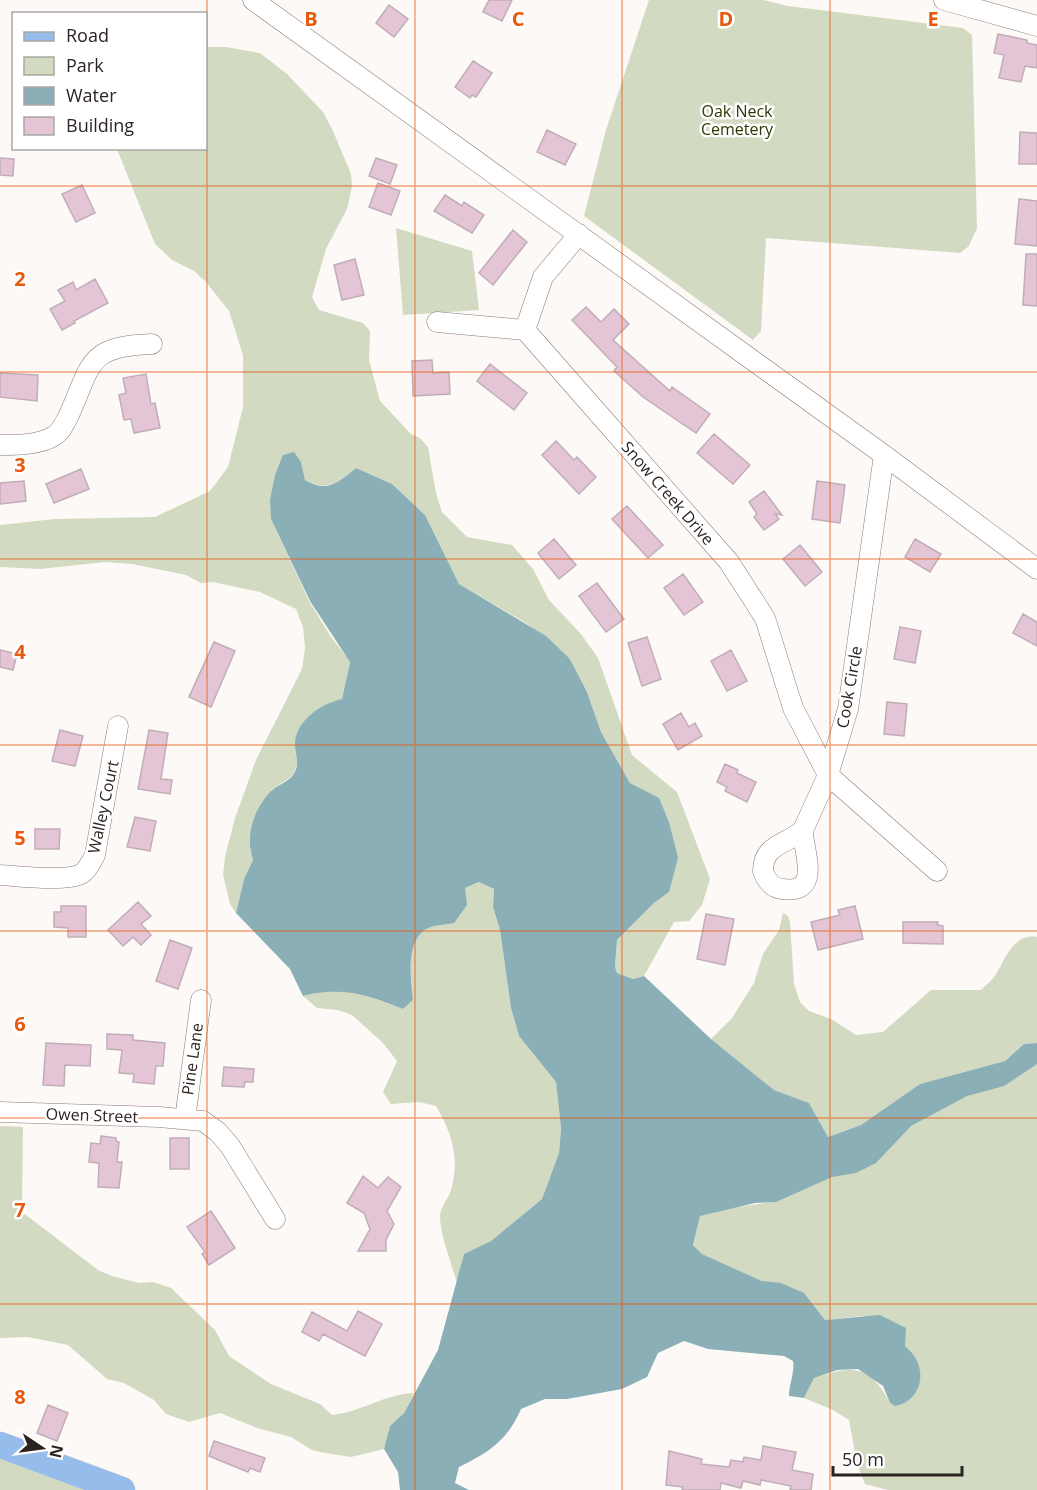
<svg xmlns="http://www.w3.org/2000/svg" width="1037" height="1490" font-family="'Open Sans',sans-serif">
  <rect width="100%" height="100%" fill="#fdf9f7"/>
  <!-- green -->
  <path fill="#d3dac2" d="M649,0H763L788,6L963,28L972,35L977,228L969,246L960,253L766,238L761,331L753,340L584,216L606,130Z
    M206,47H226L260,53L287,74L323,112L333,131L351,174L352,187L347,209L326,249L312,297L319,310L363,323L370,331L369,360L380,401L411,434L420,438L428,447L436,493L442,512L467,537L512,545L533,569L549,600L581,634L598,658L632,755L677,792L710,879L702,905L689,921L674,922L644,976L633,979L617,973L615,967L617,940L654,903L669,892V822L659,799L630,783L601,732L587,692L570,659L526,623L459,584L425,515L392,484L356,468C337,483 328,492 305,480L301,462L271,519L309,601L331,637L350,661L342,699L295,752L299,761L292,776L271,790L250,850L253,860L244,879L236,913L230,904L223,875L225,857L235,818L256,760L302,669L305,648L303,627L296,609L260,592L213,582L201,583L186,575L132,564L105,562L40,569L0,567V525L55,519L155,517L210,491L228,467L243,407V355L229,311L206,282L194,271L172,260L155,244L117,149L206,148Z
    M396,228L472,251L479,310L403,315Z
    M479,882L494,889L493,907L500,930L511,1008L519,1036L556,1082L561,1128L559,1153L542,1199L491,1241L464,1254L457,1283C452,1265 440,1235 440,1216C440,1207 449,1198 451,1190C460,1159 452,1133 436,1106L419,1102L391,1104L383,1092L397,1061L383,1043L352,1015L338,1010L317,1008L303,996C340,985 369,996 403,1009L413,1000C411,979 405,943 426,929C433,925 446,925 454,923L465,888Z
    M783,913L788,916L790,922L794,984L800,1002L809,1011L831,1019L856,1035L883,1032L931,990H981C986,985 991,981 995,976C1005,960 1013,933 1037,937V1043L1024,1044L1005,1061L920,1084L861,1125L828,1137L809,1103L774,1090L711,1039L732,1018L754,983L763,954L779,930Z
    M1037,1060V1490H888L865,1484L857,1464L849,1420L833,1410L804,1398L814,1378C852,1365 870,1364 890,1403L917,1360L905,1346L862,1316L825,1320L805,1295L762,1281L702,1254L693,1245L700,1216L716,1210L772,1202L890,1135Z
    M0,1126L23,1127L22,1212L98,1270L112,1276L139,1283L153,1282L171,1288L215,1330L229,1356L271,1384L320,1404L332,1415C361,1412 385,1394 414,1393L404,1413L390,1426L384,1449L351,1457L325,1453L312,1450L291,1437L257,1428L220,1413L189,1422L166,1414L154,1400L124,1383L107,1379L68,1345L28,1337L0,1338Z
    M0,1459L86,1490H0Z"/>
  <!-- water -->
  <path fill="#8aafb7" d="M294,452L301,462L305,480C328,493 337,483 356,468L392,484L425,515L459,584L546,636L570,659L587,692L601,732L630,783L659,798L669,822L678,858L669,892L654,903L617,940L615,967L617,973L633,979L644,976L711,1039L774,1090L809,1103L828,1137L861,1125L920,1084L1005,1061L1024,1044L1037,1043V1064L1004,1086L967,1096L911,1126L876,1163L856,1173L832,1177L776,1202L755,1203L700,1216L693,1245L702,1254L762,1281L781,1283L804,1293L825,1320L880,1315L906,1328L905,1346C909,1350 915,1355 917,1361C926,1381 916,1402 895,1406L890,1403L883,1386L858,1369L837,1370L814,1378L804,1398L789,1396C789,1384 795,1372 793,1361L784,1356L708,1349L684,1341L658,1353L647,1377L622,1389L567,1399H545L521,1409C507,1441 489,1452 459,1467L455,1483L469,1490H400L398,1472L384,1449L390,1426L404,1413L438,1350L464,1254L491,1241L542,1199L559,1153L561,1128L556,1082L519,1036L511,1008L500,930L493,907L494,889L479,882L465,888L467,905L454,923C446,925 433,925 426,929C405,943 411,979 413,1000L403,1009C369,995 340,986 303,996L290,969L236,913L244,879L253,860C245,836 253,810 271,791C277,785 288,782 293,775C301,763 295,756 295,744C295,721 322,703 342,699L350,662L310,601L271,519L270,500L275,475L283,455Z"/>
  <!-- building -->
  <path fill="#e4c5d6" stroke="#c1adb8" stroke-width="1.5" d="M489,0H512L502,21L483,12Z
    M389,5L408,19L394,37L376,23Z
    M998,34L1027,40V43L1037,45V68L1025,66L1021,82L999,78L1004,55L994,53Z
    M473,61L492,73L476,97L472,95L470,98L455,87Z
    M547,130L576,144L565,165L537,152Z
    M1020,132L1037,133V164H1019Z
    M0,158L14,159L13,176L0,175Z
    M376,158L397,165L390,184L369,176Z
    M378,183L400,191L391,215L369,207Z
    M82,185L95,213L76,222L62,194Z
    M445,195L462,206L464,202L484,215L472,233L434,211Z
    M1019,199L1037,201V246L1015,244Z
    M513,230L527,242L493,285L479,273Z
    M1026,254H1037V306L1023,305Z
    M355,259L364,295L342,300L334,265Z
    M95,279L108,303L74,321L75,323L62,330L50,309L65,301L58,290L73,282L76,290Z
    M586,307L601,322L614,309L629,324L613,340L670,391L672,387L710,414L696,433L643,397L614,371L617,367L572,320Z
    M432,360L433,373L449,372L450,394L413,396L412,361Z
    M490,364L527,393L514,410L477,381Z
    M0,373L38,375L37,401L0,397Z
    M146,374L151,404L155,403L160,428L134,433L131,419L124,420L119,395L126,393L123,378Z
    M714,434L750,465L733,484L697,453Z
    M556,441L574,460L577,457L596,477L579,494L542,455Z
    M81,469L89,489L54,503L46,484Z
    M24,481L26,501L0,504V483Z
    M817,481L845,485L840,523L812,519Z
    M764,491L782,515L775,514L779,519L764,530L754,517L757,514L749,502Z
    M627,506L663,545L648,558L612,519Z
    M554,539L576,565L559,579L538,553Z
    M915,539L941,554L930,572L905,557Z
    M800,545L822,572L805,586L783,559Z
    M683,574L703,602L684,615L664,588Z
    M597,583L624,619L606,632L579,596Z
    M1023,614L1037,622V646L1013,633Z
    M900,627L921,631L915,663L894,659Z
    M647,637L661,679L642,686L628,643Z
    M214,642L235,651L211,707L189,697Z
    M0,650L17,654L13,670L0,667Z
    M731,650L747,681L727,691L711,661Z
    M887,702L907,704L904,736L884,734Z
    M681,713L689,727L695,723L702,736L678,750L663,724Z
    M60,730L83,736L75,766L52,761Z
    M149,730L168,733L161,779L172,780L170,794L138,789Z
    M725,764L738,770L737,773L756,782L747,802L725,791L727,787L717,782Z
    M135,817L156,821L150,851L127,847Z
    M35,829H60L59,849H35Z
    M138,902L151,916L141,924L151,935L141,945L133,937L123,946L108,930Z
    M61,906H86V937H68V928L54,927V912H61Z
    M855,906L863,939L818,950L811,922L840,915L838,910Z
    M706,914L734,919L725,965L697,959Z
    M903,922H938L937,925L943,926V944L903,943Z
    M170,940L192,948L178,989L156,981Z
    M107,1034L133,1035V1040L165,1043L163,1066H156L154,1084L133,1082L134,1074L119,1073L122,1050L107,1049Z
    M46,1043L91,1045L90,1066L65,1065L64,1086L43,1085Z
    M224,1067L254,1069L253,1082H245L244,1087L222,1086Z
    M101,1136L116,1138V1141L119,1142L117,1162H122L119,1188L98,1187L99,1163L89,1162L91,1143L100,1144Z
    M170,1138H189V1169H170Z
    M363,1176L378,1188L388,1177L401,1187L387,1211L394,1224L386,1240V1251H358L370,1229L364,1213L347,1203Z
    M211,1211L235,1248L209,1265L202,1254L205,1252L187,1227Z
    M358,1311L382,1324L365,1356L323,1334L319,1341L302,1332L312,1312L347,1331Z
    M48,1405L68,1413L57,1441L37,1433Z
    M214,1441L265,1458L260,1472L250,1468L248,1472L209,1456Z
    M763,1446L796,1452L792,1470L813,1474L811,1490H790L791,1486L761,1480L760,1485L743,1481L741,1488L721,1483L720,1490H682L683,1487L666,1485L669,1451L702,1459L701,1464L729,1467L731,1460L743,1462L744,1457L761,1460Z"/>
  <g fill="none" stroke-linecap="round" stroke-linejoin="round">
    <!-- minor casing -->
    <g stroke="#8b786f" stroke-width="21">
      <path id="minor" d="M253,0L884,455L1037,569
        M944,0L1037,26
        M579,234L543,277L525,330L729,562L765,618L793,708L828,775L937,871
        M437,322L525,330
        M0,445C18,445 39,445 54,436C61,432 64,424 68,417C92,366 85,346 152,344
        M803,830L828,775L848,709L884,455
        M803,830C802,849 824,895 782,889C772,888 766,880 763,871C763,844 786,845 803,830Z
        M0,875C18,876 66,882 81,874C87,871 91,862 95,855L118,726
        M0,1112L159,1117L203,1121L218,1132L230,1146L275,1219
        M185,1119L201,1000"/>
    </g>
    <!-- major casing -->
    <g stroke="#d9d7d7" stroke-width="27">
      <path id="major" d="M0,1445L122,1490"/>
    </g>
    <!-- minor -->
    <use href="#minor" stroke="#fff" stroke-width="20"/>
    <!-- major -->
    <use href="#major" stroke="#95bceb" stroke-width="26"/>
  </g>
  <!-- grid -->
  <path fill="none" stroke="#e8590c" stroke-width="1.5" stroke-opacity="0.55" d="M207,0V1490M415,0V1490M622,0V1490M830,0V1490M0,186H1037M0,372H1037M0,559H1037M0,745H1037M0,931H1037M0,1118H1037M0,1304H1037"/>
  <g text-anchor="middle" stroke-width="5" stroke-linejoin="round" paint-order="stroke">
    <!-- park labels -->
    <g font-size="16" fill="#2f3805" stroke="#fff">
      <text x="737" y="117">Oak Neck<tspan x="737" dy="18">Cemetery</tspan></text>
    </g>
    <!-- street labels -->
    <g font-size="16" fill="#2b2320" stroke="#fff">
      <text transform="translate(668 493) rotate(49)" y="6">Snow Creek Drive</text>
      <text transform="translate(849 687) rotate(-80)" y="6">Cook Circle</text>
      <text transform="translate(103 807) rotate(-78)" y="6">Walley Court</text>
      <text transform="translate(192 1059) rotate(-82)" y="6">Pine Lane</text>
      <text transform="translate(92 1115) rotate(2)" y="6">Owen Street</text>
    </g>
  </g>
  <g font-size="20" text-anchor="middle" font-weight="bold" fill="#e8590c" stroke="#fff" stroke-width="5" stroke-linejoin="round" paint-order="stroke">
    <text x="311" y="26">B</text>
    <text x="518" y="26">C</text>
    <text x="726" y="26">D</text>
    <text x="933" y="26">E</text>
    <text x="20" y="286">2</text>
    <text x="20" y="472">3</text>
    <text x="20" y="659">4</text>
    <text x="20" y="845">5</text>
    <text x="20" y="1031">6</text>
    <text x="20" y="1217">7</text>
    <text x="20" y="1404">8</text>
  </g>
  <!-- legend -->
  <rect x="12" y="12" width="195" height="138" fill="#ffffff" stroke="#aaa7a6" stroke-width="1.5"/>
  <rect x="24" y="32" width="30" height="9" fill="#95bceb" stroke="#aaa7a6" stroke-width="1.5"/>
  <text x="66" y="42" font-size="18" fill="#2b2320">Road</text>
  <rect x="24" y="57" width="30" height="18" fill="#d3dac2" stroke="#aaa7a6" stroke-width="1.5"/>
  <text x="66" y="72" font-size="18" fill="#2b2320">Park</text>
  <rect x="24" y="87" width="30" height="18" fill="#8aafb7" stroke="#aaa7a6" stroke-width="1.5"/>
  <text x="66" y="102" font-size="18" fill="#2b2320">Water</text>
  <rect x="24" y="117" width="30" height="18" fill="#e4c5d6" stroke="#aaa7a6" stroke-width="1.5"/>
  <text x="66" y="132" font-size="18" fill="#2b2320">Building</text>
  <!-- north arrow -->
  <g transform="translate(42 1448) rotate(103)" stroke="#ffffff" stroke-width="4.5" paint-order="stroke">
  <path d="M0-4.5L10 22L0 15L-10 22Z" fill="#2b2320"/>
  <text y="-9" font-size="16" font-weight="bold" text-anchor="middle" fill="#2b2320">N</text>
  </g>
  <!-- scale -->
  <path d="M833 1466v9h129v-9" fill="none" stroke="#2b2320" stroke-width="3"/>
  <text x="842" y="1466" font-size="18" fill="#2b2320" stroke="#ffffff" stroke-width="4.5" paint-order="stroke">50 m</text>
</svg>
